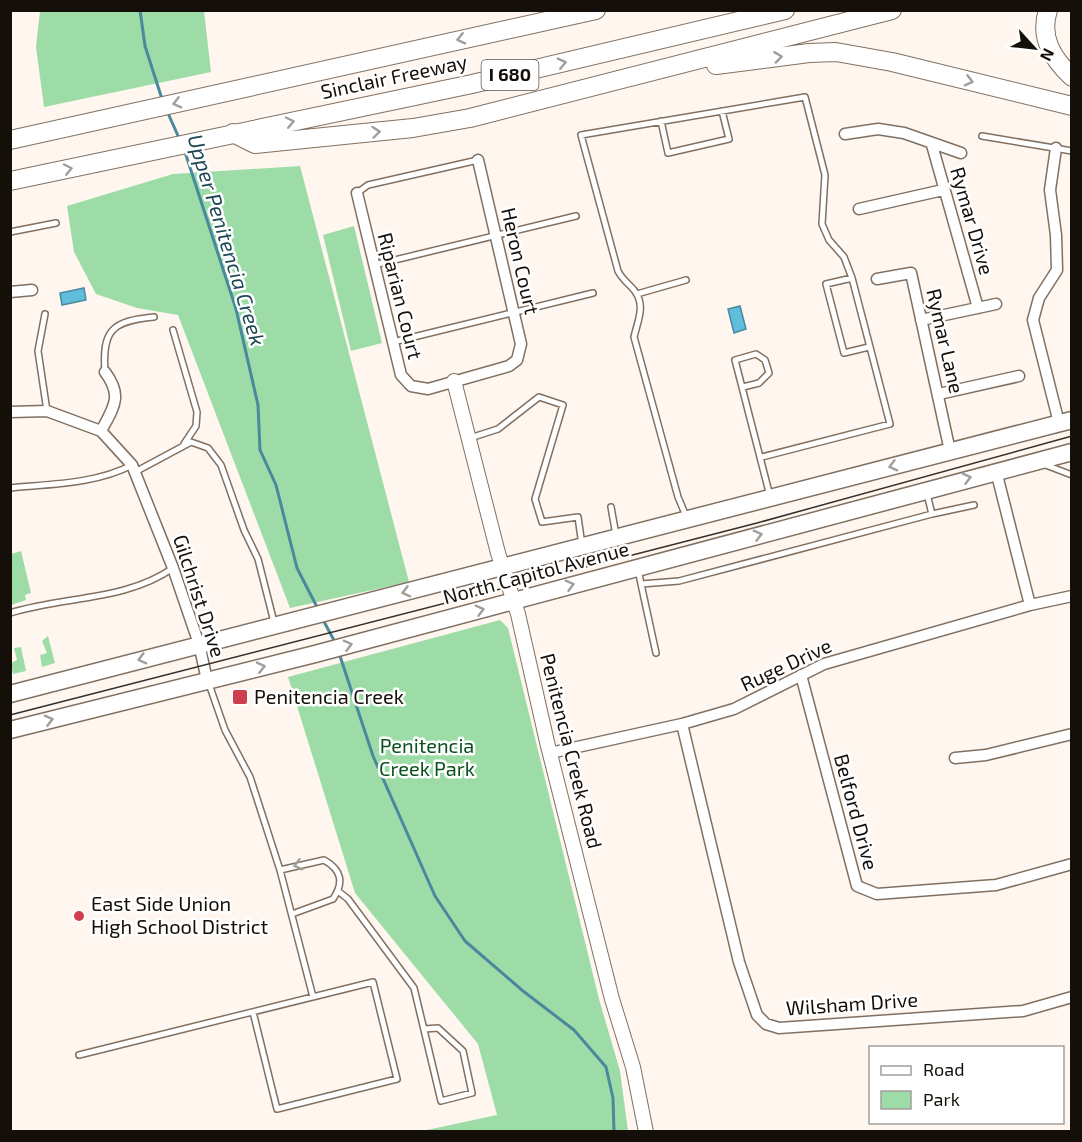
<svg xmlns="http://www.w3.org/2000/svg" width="1082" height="1142" font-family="'Exo 2',sans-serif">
  <rect width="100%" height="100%" fill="#fef6ef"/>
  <!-- green -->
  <path fill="#9edca7" d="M40,11H204L211,72L44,107L36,47Z
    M300,166L409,582L290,608L178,315L137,308L96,294L74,252L67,206L173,174Z
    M354,226L382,343L351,351L323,235Z
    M21,551L31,593L25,595L26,600L11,605V554Z
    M500,620L508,628L599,999L620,1071L628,1131H422L497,1115L478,1044L355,893L288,677Z
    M48,636L55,663L42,667L40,655L47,653L42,641Z
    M21,647L26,671L13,674L11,663L17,660L14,648Z"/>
  <!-- water -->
  <path fill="#60bddc" stroke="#4a899d" stroke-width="1.5" d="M84,288L86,300L62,305L60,293Z
    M740,306L746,329L734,333L728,309Z"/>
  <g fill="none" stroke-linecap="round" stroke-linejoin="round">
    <!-- stream -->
    <path stroke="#4a899d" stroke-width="3" d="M140,10L145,46L162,99
      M167,111L179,138
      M185,152L236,309L258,405L260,450L276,485L297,568L318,609
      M322,618L336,644
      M339,653L373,756L435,896L465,941L523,991L574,1030L606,1067L613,1098L614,1132"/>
    <!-- lane casing -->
    <g stroke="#817061" stroke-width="8">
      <path id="lane" d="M661,121L668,153L729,139L722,111
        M982,136L1072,151
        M357,193L368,185L478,160
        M10,232L56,223
        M374,265L576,216
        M852,278L826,284L844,353L869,347
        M637,294L686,280
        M45,314L38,351L47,411
        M173,330L197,412L196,426L184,444
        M393,342L593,293
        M105,372C102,330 112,321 154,317
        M743,387L759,383L769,373L765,360L756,354L735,360L770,496
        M470,438L498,429L539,397L563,405L535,499L542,522L578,517L582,545
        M1043,464L1072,475
        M135,472L191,442L208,448L221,465L244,530L258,559L274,622
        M10,488C50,484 96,484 132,465
        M611,507L616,535
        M932,514L974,505
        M686,516L678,497L634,337C638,320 646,305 634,290C628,283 622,279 618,271L581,135L805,97L825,175L822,224L829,240L844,257L852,278L890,424L762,457
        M638,569L641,584L679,581L932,514L927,494
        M641,584L656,653
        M10,613C64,596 126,601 173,568
        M209,684L225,730L250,777L280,870L313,997
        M280,870L324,860C342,870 344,883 333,899L292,914
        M338,891L348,899L414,988L441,1101L472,1093L463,1051L438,1028L424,1029
        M79,1055L373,982L397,1079L277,1109L253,1012"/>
    </g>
    <!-- street casing -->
    <g stroke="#817061" stroke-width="13">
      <path id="street" d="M845,134L878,129L904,133L961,153
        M932,145L978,308
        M1056,148L1050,190L1056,235L1057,270L1039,298L1033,320L1059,423
        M357,193L401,375L411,386L428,389L509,366L517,360L521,344L478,160
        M859,209L943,190
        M877,279L911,273L950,451
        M10,292L32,290
        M921,320L996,304
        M939,394L1019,376
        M10,412L47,411L101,431L132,465L173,568L199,644L207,680
        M101,431C114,407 123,396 105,372
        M996,471L1030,605
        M801,675L857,886L877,894L996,885L1072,864
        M682,724L739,962L757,1015L766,1024L779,1028L1023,1011L1072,997
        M550,753L682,724L734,709L824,664L1030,605L1072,596
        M955,758L986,755L1072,734"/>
    </g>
    <!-- secondary casing -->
    <g stroke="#817061" stroke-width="16">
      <path id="secondary" d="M454,381L498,553L518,614L547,742L612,999L633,1067L646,1132"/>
    </g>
    <!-- primary casing -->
    <g stroke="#817061" stroke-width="19">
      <path id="primary" d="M10,694L1072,420
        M10,730L315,654L1072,452"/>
    </g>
    <!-- highway casing -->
    <g stroke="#817061" stroke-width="20">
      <path id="highway" d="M1048,10C1039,38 1053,59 1072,77
        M716,65L809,53L836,52L892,62L1072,106
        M233,133L255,144L413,128L470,118L892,10
        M10,140L596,10
        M10,181L472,84L785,10"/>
    </g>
    <!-- lane -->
    <use href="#lane" stroke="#fff" stroke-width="5"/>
    <!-- street -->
    <use href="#street" stroke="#fff" stroke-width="10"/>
    <!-- secondary -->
    <use href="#secondary" stroke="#fff" stroke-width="14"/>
    <!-- primary -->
    <use href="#primary" stroke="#fff" stroke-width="16"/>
    <!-- highway -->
    <use href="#highway" stroke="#fff" stroke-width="18"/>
    <!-- tram -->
    <path stroke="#352e28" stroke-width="1.5" d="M10,715L757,523L1072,436"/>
  </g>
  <!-- one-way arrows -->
  <defs><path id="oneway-chevron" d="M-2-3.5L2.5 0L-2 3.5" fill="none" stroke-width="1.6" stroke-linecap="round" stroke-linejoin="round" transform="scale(1.5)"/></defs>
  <g stroke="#a19f9d">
    <use href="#oneway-chevron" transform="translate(461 39) rotate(167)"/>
    <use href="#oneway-chevron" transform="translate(778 57) rotate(-7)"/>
    <use href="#oneway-chevron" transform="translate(562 63) rotate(-13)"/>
    <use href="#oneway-chevron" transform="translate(969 81) rotate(14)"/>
    <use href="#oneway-chevron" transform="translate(177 103) rotate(166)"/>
    <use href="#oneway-chevron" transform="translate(290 122) rotate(-12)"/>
    <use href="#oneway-chevron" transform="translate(376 132) rotate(-6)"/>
    <use href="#oneway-chevron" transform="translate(68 169) rotate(-12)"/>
    <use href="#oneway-chevron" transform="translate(893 466) rotate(165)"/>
    <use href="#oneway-chevron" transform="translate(967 478) rotate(-15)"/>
    <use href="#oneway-chevron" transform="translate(758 535) rotate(-15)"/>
    <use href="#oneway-chevron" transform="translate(570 585) rotate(-15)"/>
    <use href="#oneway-chevron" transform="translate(406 592) rotate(166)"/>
    <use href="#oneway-chevron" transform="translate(480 610) rotate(-15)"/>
    <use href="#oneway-chevron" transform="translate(348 645) rotate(-15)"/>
    <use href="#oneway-chevron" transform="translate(142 659) rotate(165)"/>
    <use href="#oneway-chevron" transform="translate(261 667) rotate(-13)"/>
    <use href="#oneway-chevron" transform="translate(49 720) rotate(-14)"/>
    <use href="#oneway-chevron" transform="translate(298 865) rotate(165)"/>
  </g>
  <!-- markers -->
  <g fill="#ce3e4e" stroke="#fff" stroke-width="2">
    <rect x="232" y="689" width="16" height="16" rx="3"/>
    <circle cx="79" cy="916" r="6"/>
  </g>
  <g text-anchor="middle" stroke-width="5" stroke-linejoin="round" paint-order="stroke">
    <!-- shield labels -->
    <rect fill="#fff" stroke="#5b5753" stroke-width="1.5" x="481.5" y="60" width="57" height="30" rx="4.5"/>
    <g font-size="18" font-weight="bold" fill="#150f09">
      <text x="510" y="81">I 680</text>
    </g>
    <!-- street labels -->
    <g font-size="20" fill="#150f09" stroke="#fff">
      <text transform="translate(394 77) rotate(-12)" y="7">Sinclair Freeway</text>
      <text transform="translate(972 221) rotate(74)" y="7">Rymar Drive</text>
      <text transform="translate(520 261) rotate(77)" y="7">Heron Court</text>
      <text transform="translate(400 296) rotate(76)" y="7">Riparian Court</text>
      <text transform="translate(945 341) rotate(77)" y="7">Rymar Lane</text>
      <text transform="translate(536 573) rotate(-15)" y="7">North Capitol Avenue</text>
      <text transform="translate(199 596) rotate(72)" y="7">Gilchrist Drive</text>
      <text transform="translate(786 665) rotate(-25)" y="7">Ruge Drive</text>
      <text transform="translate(571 751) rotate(76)" y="7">Penitencia Creek Road</text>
      <text transform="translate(856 812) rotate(75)" y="7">Belford Drive</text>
      <text transform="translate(852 1004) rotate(-4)" y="7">Wilsham Drive</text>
    </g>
    <!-- poi labels -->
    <g font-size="20" fill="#150f09" stroke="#fff" text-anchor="start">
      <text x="254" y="704">Penitencia Creek</text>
      <text x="91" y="911">East Side Union<tspan x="91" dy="23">High School District</tspan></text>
    </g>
    <!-- park labels -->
    <g font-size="20" fill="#0b5120" stroke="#fff">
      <text x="427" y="753">Penitencia<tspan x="427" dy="23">Creek Park</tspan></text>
    </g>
    <!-- water labels -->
    <g font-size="21" font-style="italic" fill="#1d4754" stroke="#fff">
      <text transform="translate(226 240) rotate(73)" y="7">Upper Penitencia Creek</text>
    </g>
  </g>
  <!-- border -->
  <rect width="1082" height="1142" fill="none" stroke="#150f09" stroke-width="24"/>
  <!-- legend -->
  <rect x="869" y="1046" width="195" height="78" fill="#ffffff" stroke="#a19f9d" stroke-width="1.5"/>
  <rect x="881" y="1066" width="30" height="9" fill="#ffffff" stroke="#a19f9d" stroke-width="1.5"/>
  <text x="923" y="1076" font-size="18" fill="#150f09">Road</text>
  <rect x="881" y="1091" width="30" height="18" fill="#9edca7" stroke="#a19f9d" stroke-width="1.5"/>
  <text x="923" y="1106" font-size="18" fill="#150f09">Park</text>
  <!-- north arrow -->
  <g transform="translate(1034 48) rotate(117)" stroke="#ffffff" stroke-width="4.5" paint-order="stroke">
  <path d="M0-4.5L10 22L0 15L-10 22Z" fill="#150f09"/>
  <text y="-9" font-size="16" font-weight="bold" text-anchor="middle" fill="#150f09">N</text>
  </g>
</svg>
